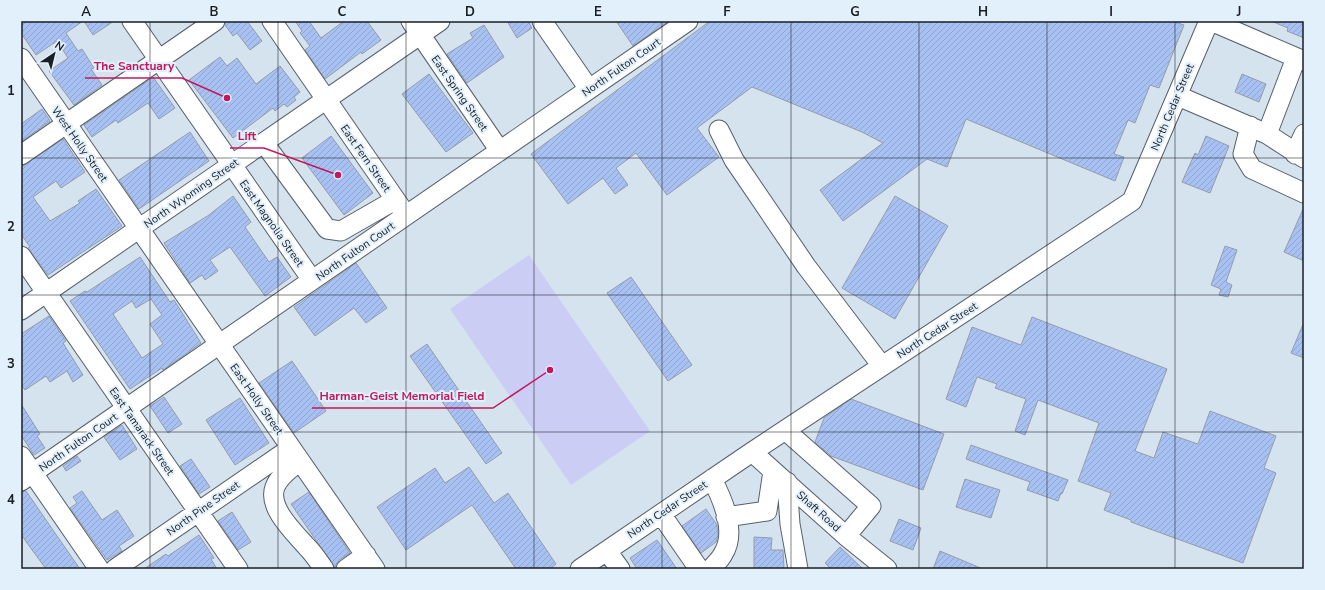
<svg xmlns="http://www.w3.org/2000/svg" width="1325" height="590" font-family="'Nunito Sans',sans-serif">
  <defs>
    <pattern id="building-hatch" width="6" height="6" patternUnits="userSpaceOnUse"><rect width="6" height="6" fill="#a8c1f3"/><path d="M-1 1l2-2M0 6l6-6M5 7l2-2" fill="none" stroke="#90a5d0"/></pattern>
  </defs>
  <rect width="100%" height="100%" fill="#d5e3ef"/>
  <!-- garden -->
  <path fill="#cbcdf5" d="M529,255L650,431L571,485L450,309Z"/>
  <!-- building -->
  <path fill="url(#building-hatch)" stroke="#959caa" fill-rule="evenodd" d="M27,21H83L66,33L78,51L82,49L94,68L91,69L102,85L74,105L49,71L68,58L57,41L36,55L21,33V25Z
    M84,21H114L93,35Z
    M226,21H247L262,41L250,50L237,33L233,36L225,25Z
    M295,21H309L321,38L344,21H367L381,40L362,54L361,52L325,79L305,50L310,46L300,33L302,31Z
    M507,21H528L532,28L517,38Z
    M616,21H669L633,46Z
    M710,21H1172L1184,25L1159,88L1150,85L1135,123L1128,120L1114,154L1124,157L1115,181L966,119L947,167L927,159L843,221L820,190L883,143L862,132L752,87L697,128L719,157L667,195L636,153L616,168L628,185L615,194L603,178L568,204L531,154Z
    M1271,21H1304V38L1287,31L1288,28Z
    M484,25L504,57L467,83L447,54L473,38L470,33Z
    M220,57L227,66L237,58L256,84L280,66L300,92L294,97L296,100L287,107L284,104L275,111L273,108L233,138L189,80Z
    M429,74L473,133L446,152L402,94Z
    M1242,74L1266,84L1259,102L1235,92Z
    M153,77L175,108L159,119L148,103L118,123L116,120L92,137L84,125Z
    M42,109L50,121L22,141L21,124Z
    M190,132L209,161L139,209L119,180Z
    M331,136L373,193L344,215L302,158Z
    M1206,136L1229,146L1210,193L1182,182L1195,153L1198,155Z
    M63,139L85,172L61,188L56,181L33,197L50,221L80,203L78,201L96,189L122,226L48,275L28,248L30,247L21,234V167Z
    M233,196L251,222L245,227L269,262L277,257L291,277L265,296L230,247L210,260L218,271L205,280L202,275L190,283L164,243L209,215Z
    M895,196L948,226L895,319L842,288Z
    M1304,207V261L1284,252Z
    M1225,246L1237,250L1226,282L1232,285L1228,297L1219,295L1221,289L1211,285Z
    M140,257L170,302L174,300L201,343L163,370L162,368L130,389L70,301L85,291L87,292ZM151,299L162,315L150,324L163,344L142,358L113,314L132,301L136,308Z
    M356,263L387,308L366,323L354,308L315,336L294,307Z
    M631,277L692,365L668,381L607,293Z
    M49,316L66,341L63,343L83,375L73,382L67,371L50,382L46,376L25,390L21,384V334Z
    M1032,317L1167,369L1135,451L1154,458L1163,432L1198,444L1210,411L1276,436L1264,468L1276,473L1243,563L1131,522V520L1104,510L1111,493L1078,481L1099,423L1038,400L1025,435L1015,431L1026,399L995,388L997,384L977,377L966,407L946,399L972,327L1021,345Z
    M1304,322V358L1291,353Z
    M427,344L502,453L486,464L410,356Z
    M292,361L326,411L294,433L259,383Z
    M164,397L182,424L168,433L150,406Z
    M240,398L269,443L235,465L206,420Z
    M851,399L944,434L923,490L831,456L815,442L824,418Z
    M21,404L40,434L37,436L45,448L34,455L21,435Z
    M122,425L137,449L120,460L104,437Z
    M971,445L1068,480L1062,494L1061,493L1058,501L1027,490L1030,482L966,459Z
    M77,456L81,461L66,471L63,466Z
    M191,459L210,487L199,494L180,466Z
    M469,467L494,503L508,493L556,564L550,569H516L472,505L406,550L377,507L435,468L445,483Z
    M965,479L1000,490L991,518L956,507Z
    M26,491L55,533L80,569H46L27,543L21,534V492Z
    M82,491L102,520L117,510L134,536L119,546L122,551L107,560L70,508L77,503L73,497Z
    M309,492L350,553L339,560L335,568L291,504Z
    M706,509L717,525L718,535L716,542L701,553L682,526Z
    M232,512L251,542L238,550L218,521Z
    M899,519L921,528L913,550L890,541Z
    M199,535L214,558L211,559L217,569H144L166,554L168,556Z
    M754,537L772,538L771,550H783L784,569H754Z
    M657,540L677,569H637L630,558Z
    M840,547L863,569H831L825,563Z
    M940,551L983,569H933Z"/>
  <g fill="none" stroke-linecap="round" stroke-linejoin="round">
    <!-- minor casing -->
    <g stroke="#54606b" stroke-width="21">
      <path id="minor" d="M132,21L312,280
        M272,21L406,215
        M411,21L500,151
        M542,21L589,89
        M1211,21L1304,61
        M21,58L375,569
        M1178,96L1267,134L1304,158
        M1250,126L1243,154L1252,169L1304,193
        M719,130L734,160L806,266L882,366
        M1267,134L1296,58
        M264,143L327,229L341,231L395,200
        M1295,154L1304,134
        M21,155L215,21
        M21,256L238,569
        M21,310L440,21
        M785,430L871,506L846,536
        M752,452L846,536L887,569
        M21,456L99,569
        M300,461C291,468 279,476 275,487C267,508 295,533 307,547C314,554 319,562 324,569
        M21,481L688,21
        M787,482L790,524L798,569
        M661,514L699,569
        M726,517L767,511L773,471
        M607,551L620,569
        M115,569L291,448
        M346,569L366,555
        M580,569L752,452L1132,201L1209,21
        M711,569C715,564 720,560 723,554C737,532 723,500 712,479"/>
    </g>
    <!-- minor -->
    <use href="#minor" stroke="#fff" stroke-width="19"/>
  </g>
  <!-- grid -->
  <path fill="none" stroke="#191e23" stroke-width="1" stroke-opacity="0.55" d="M150,21V569M278,21V569M406,21V569M534,21V569M662,21V569M791,21V569M919,21V569M1047,21V569M1175,21V569M21,158H1304M21,295H1304M21,432H1304"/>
  <g text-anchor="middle" stroke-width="4" stroke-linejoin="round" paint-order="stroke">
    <!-- street labels -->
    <g font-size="11" fill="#191e23" stroke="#e2f0fc">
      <text transform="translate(621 67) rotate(-35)" y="4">North Fulton Court</text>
      <text transform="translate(460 93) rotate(55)" y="4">East Spring Street</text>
      <text transform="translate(1172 107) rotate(-67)" y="4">North Cedar Street</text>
      <text transform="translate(80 144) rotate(55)" y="4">West Holly Street</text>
      <text transform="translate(366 158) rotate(55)" y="4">East Fern Street</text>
      <text transform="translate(191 193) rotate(-35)" y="4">North Wyoming Street</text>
      <text transform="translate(272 223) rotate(55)" y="4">East Magnolia Street</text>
      <text transform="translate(355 251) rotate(-35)" y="4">North Fulton Court</text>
      <text transform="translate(937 330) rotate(-33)" y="4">North Cedar Street</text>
      <text transform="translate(257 399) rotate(55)" y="4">East Holly Street</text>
      <text transform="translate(142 431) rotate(55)" y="4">East Tamarack Street</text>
      <text transform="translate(78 442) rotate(-35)" y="4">North Fulton Court</text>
      <text transform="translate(203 508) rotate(-35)" y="4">North Pine Street</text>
      <text transform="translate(667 509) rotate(-34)" y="4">North Cedar Street</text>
      <text transform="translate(819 511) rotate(42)" y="4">Shaft Road</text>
    </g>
  </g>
  <!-- callouts -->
  <path fill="none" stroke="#c2185b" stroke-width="1.5" d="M227 98L182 78H85M338 175L264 148H230M550 370L493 408H312"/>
  <g fill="#c2185b" stroke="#e2f0fc" stroke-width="1.5">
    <circle cx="227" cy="98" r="4"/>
    <circle cx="338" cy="175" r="4"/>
    <circle cx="550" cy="370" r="4"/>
  </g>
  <g font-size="12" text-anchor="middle" font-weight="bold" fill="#c2185b" stroke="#e2f0fc" stroke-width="4" stroke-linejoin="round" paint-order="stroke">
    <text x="134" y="70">The Sanctuary</text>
    <text x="247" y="140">Lift</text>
    <text x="402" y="400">Harman-Geist Memorial Field</text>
  </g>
  <!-- border -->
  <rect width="1325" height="590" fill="none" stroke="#e2f0fc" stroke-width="44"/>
  <!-- north arrow -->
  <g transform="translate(54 54) rotate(35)" stroke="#e2f0fc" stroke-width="3" paint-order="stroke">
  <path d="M0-3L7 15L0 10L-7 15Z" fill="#191e23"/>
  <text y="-6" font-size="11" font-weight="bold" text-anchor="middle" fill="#191e23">N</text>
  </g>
  <rect x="22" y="22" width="1281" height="546" fill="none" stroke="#191e23" stroke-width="1.5"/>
  <g font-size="13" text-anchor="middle" font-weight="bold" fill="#191e23">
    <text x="86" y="16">A</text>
    <text x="214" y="16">B</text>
    <text x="342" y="16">C</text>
    <text x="470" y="16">D</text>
    <text x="598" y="16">E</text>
    <text x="727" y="16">F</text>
    <text x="855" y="16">G</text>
    <text x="983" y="16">H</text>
    <text x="1111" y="16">I</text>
    <text x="1239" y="16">J</text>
    <text x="11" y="95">1</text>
    <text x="11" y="231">2</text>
    <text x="11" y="368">3</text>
    <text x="11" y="504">4</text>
  </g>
</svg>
